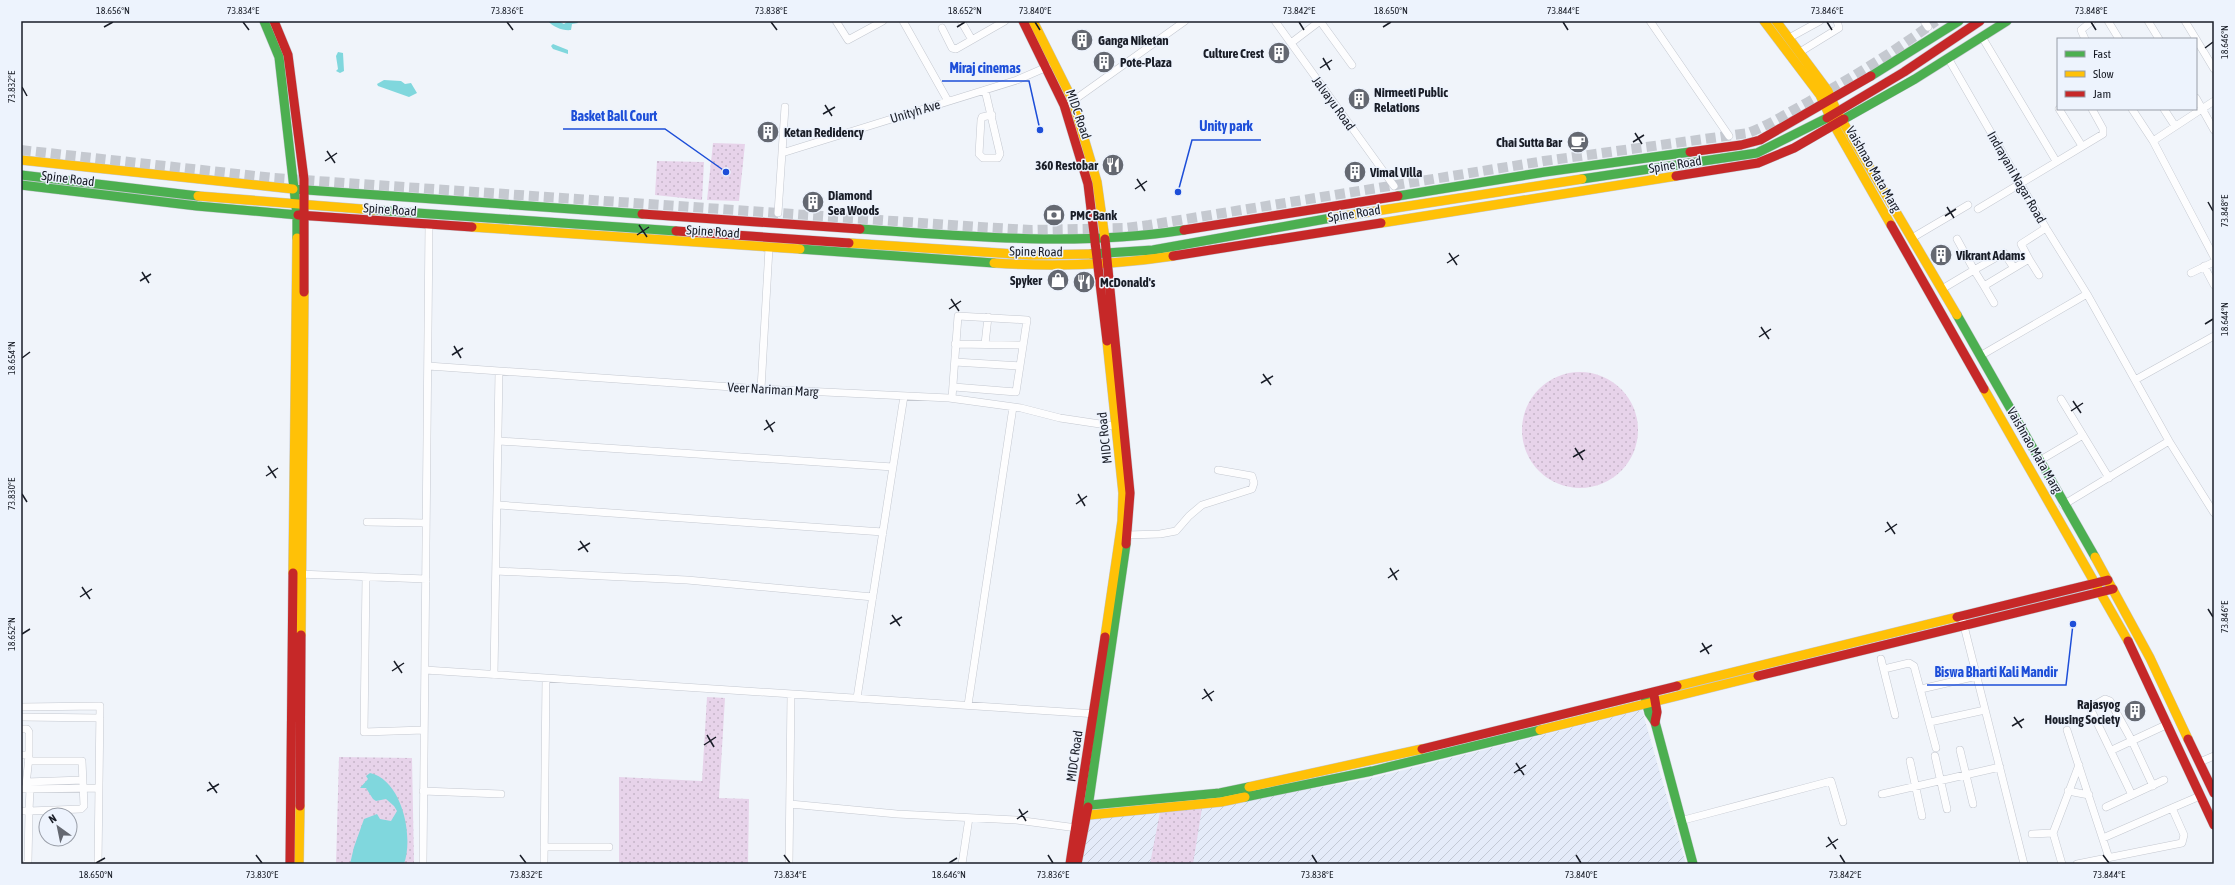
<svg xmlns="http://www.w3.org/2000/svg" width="2235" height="885" font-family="'Asap Condensed',sans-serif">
  <defs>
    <pattern id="industrial-furrows" width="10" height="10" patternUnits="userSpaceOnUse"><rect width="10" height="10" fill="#e4ebf9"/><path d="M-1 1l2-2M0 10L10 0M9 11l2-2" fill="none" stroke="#c3c9d5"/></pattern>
    <pattern id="park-dots" width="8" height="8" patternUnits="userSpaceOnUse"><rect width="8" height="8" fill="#e7d3ea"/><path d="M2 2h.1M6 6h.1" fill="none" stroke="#c6b5c9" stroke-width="1.8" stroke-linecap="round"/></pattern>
  </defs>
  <rect width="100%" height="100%" fill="#f0f4fa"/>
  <!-- industrial -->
  <path fill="url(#industrial-furrows)" d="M1642,710L1686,864H1082L1090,818L1229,803L1368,779Z"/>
  <!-- park -->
  <path fill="url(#park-dots)" d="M713,143L745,144L739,201L707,200Z
    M657,161L704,162L702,200L655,195Z
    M1522 430a58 58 0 1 1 116 0a58 58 0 1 1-116 0Z
    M707,697L725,698L719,798L749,799L748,864H619V777L702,781Z
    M339,757L412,758L414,864H336Z
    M1202,808L1193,864H1150L1160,812Z"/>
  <!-- water -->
  <path fill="#80d7dd" d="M548,21H558L564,24L568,21H577L578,23L572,24L571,30C563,31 553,27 548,21Z
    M553,44L568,50V54L553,49L551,46Z
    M338,52L343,53L344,71L340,73L336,71L338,69L336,56Z
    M384,80L401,81L405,84L411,83L417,93L409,97L378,86L377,84Z
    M370,773C402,780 414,836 404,864H350L354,847L364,819L377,814L380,819L391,821L397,811L394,806L386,799L376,801L373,799L366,788H360L368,779L366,776Z"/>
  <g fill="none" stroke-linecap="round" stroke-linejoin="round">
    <!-- secondary-tunnel -->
    <path stroke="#c5c9d0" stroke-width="10" stroke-dasharray="10 5" stroke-linecap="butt" d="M21,150L274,178L980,227L1031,230L1126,228L1149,225L1544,161L1748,133C1769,125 1788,113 1808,102C1852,78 1895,51 1936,21"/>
    <!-- street casing -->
    <g stroke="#c4c8d0" stroke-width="8">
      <path id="street" d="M836,21L848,40L883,21
        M903,21L948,101
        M961,21L972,40
        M1275,21L1394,186
        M1650,21L1729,136
        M1924,21L1928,27
        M2108,21L2119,39
        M2148,21L2159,39
        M2185,21L2196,39
        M942,28L952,48L956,49L1005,21
        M1982,37L2056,161
        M1789,38L1820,21
        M2085,39L2081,30L2092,21
        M2196,39L2214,69
        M1291,43L1320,21L1352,65
        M1800,52L1839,28L1837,21
        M1948,58L2046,228L2087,294L2169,441L2214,513
        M985,90L1000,154L998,158H983L979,154L981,120L982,117L992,115
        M2196,98L2214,130
        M1070,103L1185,21
        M2059,109L2082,146
        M2132,109L2153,141L2214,101
        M2164,109L2175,126
        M2153,141L2214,257
        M782,153L1017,80L1047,67
        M1978,209L2103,134V129L2092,109
        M778,213L785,107
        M1912,238L1968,205
        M1957,239L1974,270L2004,253L2014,268
        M2029,259L2039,275
        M2204,266L2214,285
        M2191,273L2214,262
        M1984,286L1994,303
        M1942,289L1974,270L1984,286L2029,259L2021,244L2046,228
        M955,344L1023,345
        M985,344L988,317
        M1980,356L2087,294
        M955,362L1020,366
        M428,366L761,389L949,398L1021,408L1060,418L1120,427
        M2135,380L2214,336
        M761,389L769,248
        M952,398L958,316L1027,320L1016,392L954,387
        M2061,399L2109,478
        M499,441L893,467
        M2039,461L2083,435
        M498,505L883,532
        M2063,505L2169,441
        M367,522L426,523
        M1127,535L1160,534L1176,531L1189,516L1202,505L1252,489L1254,483L1252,476L1218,470
        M496,571L687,580L873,597
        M298,574L426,579
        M366,577L364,732L424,730
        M1963,622L2024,864
        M1881,659L1895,715
        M1884,669L1909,663L1914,666L1936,748
        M425,670L1097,714
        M494,675L499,371
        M1921,689L1977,676
        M857,698L904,396
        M968,705L1013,407
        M21,707L100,706L98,864
        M21,717L100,718
        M1930,722L1985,710
        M21,729H27L29,732V755H21
        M2067,730L2109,858
        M1960,750L1973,804
        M2112,750L2168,724
        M1935,756L1947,809
        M1910,761L1922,816
        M2200,762L2214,756
        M26,782L83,780
        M26,785L29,757
        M21,789L99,788
        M423,791L501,794
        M2068,791L2089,795
        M1882,794L2000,767
        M2132,795L2091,710V707L2105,699L2110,701L2132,741L2153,786
        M790,804L897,814L1016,820L1077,828
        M2106,807L2164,780
        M21,811H29L30,789
        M1680,821L1831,781L1843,822
        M2032,834L2053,833
        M2103,838L2172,808
        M544,847H609
        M26,864L28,862L29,811L81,809L84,806L82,761H28
        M423,864L429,224
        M544,864L546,678
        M789,864L791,694
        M962,864L969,818
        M2062,864L2053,833L2079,765
        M2077,864L2182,843L2184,835L2172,808L2200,796"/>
    </g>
    <!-- fast casing -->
    <g stroke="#c4c8d0" stroke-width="10">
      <path id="fast" d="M264,21L279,57L297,215V238
        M1871,76L1959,21
        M1844,119L1915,79L2007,21
        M21,175L198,196
        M1582,179L1757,153L1827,118
        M21,185L197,206L298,215
        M293,189L642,214
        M1398,196L1545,172L1690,152
        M374,210L676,231
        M860,229C970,236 1075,247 1184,230
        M800,249L994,263
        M1091,254L1153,250L1331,218
        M1957,315L2095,557
        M1645,697L1649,713L1655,722L1693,864
        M1245,797L1372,771L1540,730
        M1080,806L1220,793L1249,787
        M1088,807L1126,544"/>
    </g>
    <!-- slow casing -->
    <g stroke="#c4c8d0" stroke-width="10">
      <path id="slow" d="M1033,21L1073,101L1097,182L1105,239
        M1764,21L1820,95L1834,125L1891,225
        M1776,21L1828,91L1837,112L1957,315
        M21,160L293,189
        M198,196L374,210
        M1331,218L1582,179
        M1381,223L1676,176
        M472,227L800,249
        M849,243L1030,255L1091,254
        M994,263C1054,267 1114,265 1173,256
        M1984,389L2128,641
        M2095,557L2150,658L2188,739
        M293,573L297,238
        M301,635L304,292
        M1105,637L1122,521L1123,493L1107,341
        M1677,686L1957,617
        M1540,730L1758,676
        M1249,787L1422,749
        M1079,816L1221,802L1245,797
        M299,864L300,806"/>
    </g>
    <!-- jam casing -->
    <g stroke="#c4c8d0" stroke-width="10">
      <path id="jam" d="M274,21L288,55L304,179V292
        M1023,21L1064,105L1088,184L1107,341
        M1827,118L1904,72L1980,21
        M1690,152L1741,145L1760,140L1871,76
        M1676,176L1758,163L1794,148L1844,119
        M642,214L860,229
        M298,215L472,227
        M1891,225L1984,389
        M1184,230L1398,196
        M676,231L849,243
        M1105,239L1130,493L1126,544
        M1173,256L1381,223
        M1957,617L2108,580
        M2128,641L2214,825
        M1758,676L2113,589
        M1654,695L1657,712L1655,722
        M2188,739L2214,793
        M1422,749L1677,686
        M300,806L301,635
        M290,864L293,573
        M1070,864L1105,637
        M1077,864L1088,807"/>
    </g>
    <!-- street -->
    <use href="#street" stroke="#fdfdfe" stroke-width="7"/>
    <!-- fast -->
    <use href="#fast" stroke="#4caf50" stroke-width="9"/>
    <!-- slow -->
    <use href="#slow" stroke="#ffc107" stroke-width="9"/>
    <!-- jam -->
    <use href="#jam" stroke="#c62828" stroke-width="9"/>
  </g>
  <!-- ticks -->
  <path fill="none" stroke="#191d27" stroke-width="1.5" d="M243,22L249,30M507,22L513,30M771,22L777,30M1035,22L1040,30M1299,22L1304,30M1563,22L1568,30M1827,22L1832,30M2091,22L2096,30M104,27L113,22M957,27L965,22M1383,27L1391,22M2205,48L2213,42M1323,58L1330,70M1320,68L1332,60M22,87L27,96M825,105L832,116M823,114L835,107M1635,133L1642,144M1633,142L1644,135M327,151L335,163M325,161L337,153M1137,179L1145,191M1135,189L1147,181M2208,202L2213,211M1947,207L1954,218M1945,216L1956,209M639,225L647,237M637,235L649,227M1449,253L1457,265M1447,263L1459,255M142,272L149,283M140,281L151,274M951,299L959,311M949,309L961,301M2205,324L2213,319M1761,327L1769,339M1759,337L1771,329M454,346L461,358M452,355L463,348M22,358L30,352M1263,374L1271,385M1261,383L1273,376M2073,401L2081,413M2071,411L2083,403M766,420L773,432M764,430L775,422M1575,448L1583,460M1573,457L1585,450M268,466L276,478M266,476L278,468M22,494L27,502M1078,494L1085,506M1076,504L1087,496M1887,522L1895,534M1885,532L1897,524M580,541L588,552M578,550L590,543M1390,568L1397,580M1388,578L1399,570M82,587L90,599M80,597L92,589M2208,609L2213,617M892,615L900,626M890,624L902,617M22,634L30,629M1702,643L1709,654M1700,652L1712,645M394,661L402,673M392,671L404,663M1204,689L1212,701M1202,699L1214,691M2014,717L2022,728M2012,726L2024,719M707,735L714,747M704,745L716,737M1516,763L1524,775M1514,773L1526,765M209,782L217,793M207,791L219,784M1019,809L1026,821M1017,819L1028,811M1828,837L1836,849M1826,847L1838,839M256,855L262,863M520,855L526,863M784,855L790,863M1048,855L1053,863M1312,855L1317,863M1576,855L1581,863M1840,855L1845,863M2103,855L2109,863M96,863L105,858M949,863L957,858"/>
  <!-- icons -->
  <defs>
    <g id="building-disc" transform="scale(1.15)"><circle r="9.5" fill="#646871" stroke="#edf3fd"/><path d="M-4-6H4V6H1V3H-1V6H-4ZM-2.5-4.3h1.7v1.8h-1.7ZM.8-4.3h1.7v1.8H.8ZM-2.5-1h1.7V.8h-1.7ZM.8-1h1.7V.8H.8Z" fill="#fff"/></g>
    <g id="cafe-disc" transform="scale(1.15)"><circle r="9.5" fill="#646871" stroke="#edf3fd"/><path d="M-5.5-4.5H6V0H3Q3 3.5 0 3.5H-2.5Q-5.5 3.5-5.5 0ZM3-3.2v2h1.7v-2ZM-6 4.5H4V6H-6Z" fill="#fff"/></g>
    <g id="restaurant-disc" transform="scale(1.15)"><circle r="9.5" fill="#646871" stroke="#edf3fd"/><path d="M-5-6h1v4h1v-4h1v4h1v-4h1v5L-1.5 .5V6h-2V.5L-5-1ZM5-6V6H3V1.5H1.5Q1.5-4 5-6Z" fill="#fff"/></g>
    <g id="bank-disc" transform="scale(1.15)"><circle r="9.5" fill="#646871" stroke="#edf3fd"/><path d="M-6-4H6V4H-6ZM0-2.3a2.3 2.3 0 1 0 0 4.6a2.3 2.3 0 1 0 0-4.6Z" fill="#fff"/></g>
    <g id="shop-disc" transform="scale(1.15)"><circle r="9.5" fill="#646871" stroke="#edf3fd"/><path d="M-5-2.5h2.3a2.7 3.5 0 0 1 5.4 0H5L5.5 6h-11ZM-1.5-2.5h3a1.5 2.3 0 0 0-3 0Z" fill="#fff"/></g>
  </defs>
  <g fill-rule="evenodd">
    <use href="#building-disc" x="1082" y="40"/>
    <use href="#building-disc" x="1279" y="53"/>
    <use href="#building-disc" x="1104" y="62"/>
    <use href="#building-disc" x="1359" y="99"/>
    <use href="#building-disc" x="768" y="132"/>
    <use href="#cafe-disc" x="1578" y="142"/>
    <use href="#restaurant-disc" x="1113" y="165"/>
    <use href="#building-disc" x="1355" y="172"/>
    <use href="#building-disc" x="813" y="202"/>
    <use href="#bank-disc" x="1054" y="215"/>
    <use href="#building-disc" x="1941" y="255"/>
    <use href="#shop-disc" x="1058" y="280"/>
    <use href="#restaurant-disc" x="1084" y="282"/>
    <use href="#building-disc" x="2135" y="711"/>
  </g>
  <g text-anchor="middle" stroke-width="3" stroke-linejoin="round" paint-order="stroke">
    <!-- poi labels -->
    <g font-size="13" font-weight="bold" fill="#191d27" stroke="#edf3fd" text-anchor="start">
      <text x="1098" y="45">Ganga Niketan</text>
      <text x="1264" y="58" text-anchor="end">Culture Crest</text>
      <text x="1120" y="67">Pote-Plaza</text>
      <text x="1374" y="97">Nirmeeti Public<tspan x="1374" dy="15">Relations</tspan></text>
      <text x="784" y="137">Ketan Redidency</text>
      <text x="1562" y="147" text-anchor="end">Chai Sutta Bar</text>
      <text x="1098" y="170" text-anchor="end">360 Restobar</text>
      <text x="1370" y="177">Vimal Villa</text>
      <text x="828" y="200">Diamond<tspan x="828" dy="15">Sea Woods</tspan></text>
      <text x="1070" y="220">PMC Bank</text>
      <text x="1956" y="260">Vikrant Adams</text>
      <text x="1042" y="285" text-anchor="end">Spyker</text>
      <text x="1100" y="287">McDonald's</text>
      <text x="2120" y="709" text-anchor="end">Rajasyog<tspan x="2120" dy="15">Housing Society</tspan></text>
    </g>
    <!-- street labels -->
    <g font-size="13" fill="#191d27" stroke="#edf3fd">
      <text transform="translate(1334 103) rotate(54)" y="5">Jalvayu Road</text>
      <text transform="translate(915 111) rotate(-17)" y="5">Unityh Ave</text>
      <text transform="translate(1079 114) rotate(71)" y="5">MIDC Road</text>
      <text transform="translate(1675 164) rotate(-9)" y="5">Spine Road</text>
      <text transform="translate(1874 169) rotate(60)" y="5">Vaishnao Mata Marg</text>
      <text transform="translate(2017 177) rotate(60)" y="5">Indrayani Nagar Road</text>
      <text transform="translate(68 178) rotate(7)" y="5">Spine Road</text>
      <text transform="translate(390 209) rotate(4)" y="5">Spine Road</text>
      <text transform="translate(1354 213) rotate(-9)" y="5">Spine Road</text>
      <text transform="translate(713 231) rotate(4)" y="5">Spine Road</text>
      <text transform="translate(1036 251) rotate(1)" y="5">Spine Road</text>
      <text transform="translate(773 389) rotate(3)" y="5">Veer Nariman Marg</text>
      <text transform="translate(1104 438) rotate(-96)" y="5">MIDC Road</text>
      <text transform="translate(2035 450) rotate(60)" y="5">Vaishnao Mata Marg</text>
      <text transform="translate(1074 756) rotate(-82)" y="5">MIDC Road</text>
    </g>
  </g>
  <!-- callouts -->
  <path fill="none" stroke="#1d4ed8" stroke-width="1.5" d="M1040 130L1029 81H942M726 172L665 129H563M1178 192L1192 140H1261M2073 624L2066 685H1927"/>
  <g fill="#1d4ed8" stroke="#edf3fd" stroke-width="1.5">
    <circle cx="1040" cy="130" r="4"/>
    <circle cx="726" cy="172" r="4"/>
    <circle cx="1178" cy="192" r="4"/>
    <circle cx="2073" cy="624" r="4"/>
  </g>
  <g font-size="14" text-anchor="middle" font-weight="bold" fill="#1d4ed8" stroke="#edf3fd" stroke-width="3" stroke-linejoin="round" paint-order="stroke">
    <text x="985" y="73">Miraj cinemas</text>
    <text x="614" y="121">Basket Ball Court</text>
    <text x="1226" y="131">Unity park</text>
    <text x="1996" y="677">Biswa Bharti Kali Mandir</text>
  </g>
  <!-- border -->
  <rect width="2235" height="885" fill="none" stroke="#edf3fd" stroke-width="44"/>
  <!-- legend -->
  <rect x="2057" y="38" width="140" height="72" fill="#edf3fd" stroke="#989da7"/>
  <rect x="2065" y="51" width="20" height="6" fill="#4caf50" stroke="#989da7"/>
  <text x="2093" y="58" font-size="12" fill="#191d27">Fast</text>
  <rect x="2065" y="71" width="20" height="6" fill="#ffc107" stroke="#989da7"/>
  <text x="2093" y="78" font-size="12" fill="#191d27">Slow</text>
  <rect x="2065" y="91" width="20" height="6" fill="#c62828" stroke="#989da7"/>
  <text x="2093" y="98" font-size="12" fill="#191d27">Jam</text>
  <!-- north arrow -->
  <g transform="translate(58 827) rotate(327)"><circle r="19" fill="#edf3fd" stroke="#989da7"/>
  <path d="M0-3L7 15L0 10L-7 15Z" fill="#646871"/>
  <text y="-6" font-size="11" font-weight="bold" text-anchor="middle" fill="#191d27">N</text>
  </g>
  <rect x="22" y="22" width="2191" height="841" fill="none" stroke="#191d27" stroke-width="1.5"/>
  <g font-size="10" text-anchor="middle" fill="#191d27">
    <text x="113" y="14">18.656°N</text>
    <text x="243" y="14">73.834°E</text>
    <text x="507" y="14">73.836°E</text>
    <text x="771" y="14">73.838°E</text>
    <text x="965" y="14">18.652°N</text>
    <text x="1035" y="14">73.840°E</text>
    <text x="1299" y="14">73.842°E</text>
    <text x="1391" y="14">18.650°N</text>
    <text x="1563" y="14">73.844°E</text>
    <text x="1827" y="14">73.846°E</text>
    <text x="2091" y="14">73.848°E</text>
    <text transform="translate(2224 42) rotate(-90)" y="4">18.646°N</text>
    <text transform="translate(11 87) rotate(-90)" y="4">73.832°E</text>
    <text transform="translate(2224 211) rotate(-90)" y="4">73.848°E</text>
    <text transform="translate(2224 319) rotate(-90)" y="4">18.644°N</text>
    <text transform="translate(11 358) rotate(-90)" y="4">18.654°N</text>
    <text transform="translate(11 494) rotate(-90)" y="4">73.830°E</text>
    <text transform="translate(2224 617) rotate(-90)" y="4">73.846°E</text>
    <text transform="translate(11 634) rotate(-90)" y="4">18.652°N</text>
    <text x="96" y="878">18.650°N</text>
    <text x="262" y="878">73.830°E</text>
    <text x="526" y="878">73.832°E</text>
    <text x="790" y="878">73.834°E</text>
    <text x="949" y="878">18.646°N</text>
    <text x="1053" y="878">73.836°E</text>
    <text x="1317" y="878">73.838°E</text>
    <text x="1581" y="878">73.840°E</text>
    <text x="1845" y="878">73.842°E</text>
    <text x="2109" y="878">73.844°E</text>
  </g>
</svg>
